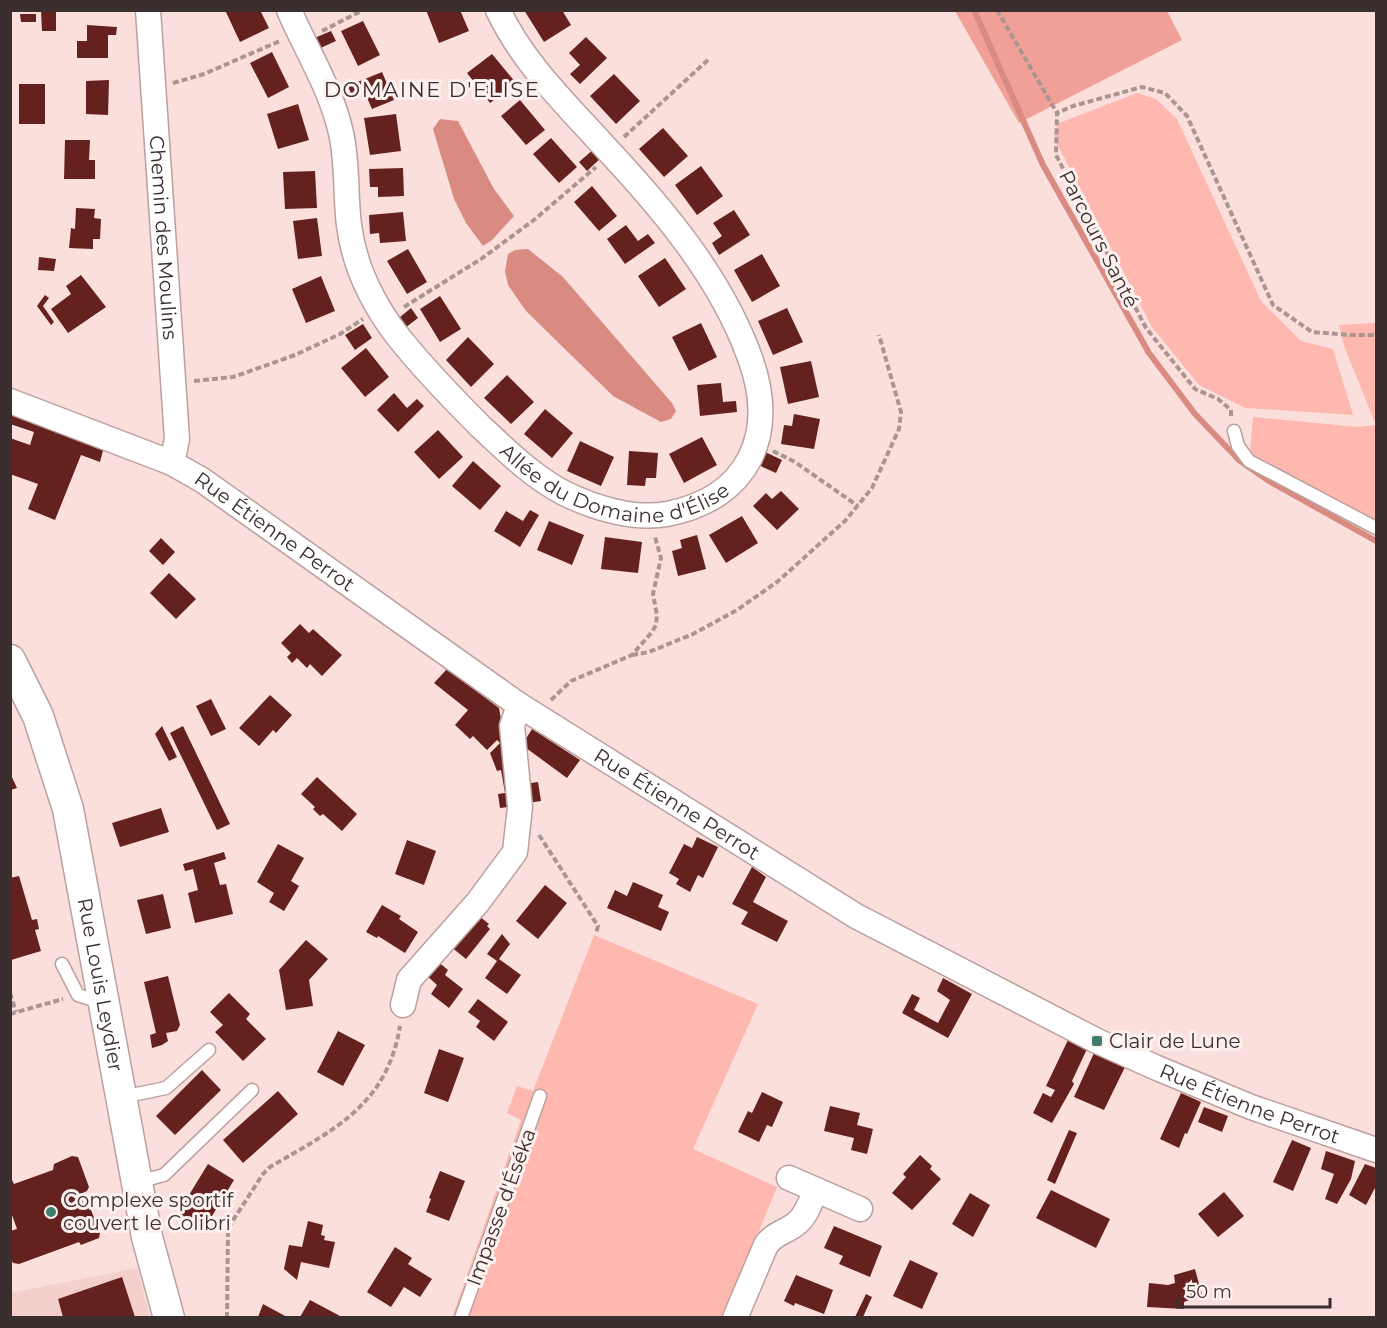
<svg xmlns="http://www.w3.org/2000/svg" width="1387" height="1328" font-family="Montserrat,sans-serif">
  <rect width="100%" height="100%" fill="#fbdfdc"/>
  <!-- built -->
  <path fill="#f3d0cb" d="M137,1268L150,1317H11L10,1293Z"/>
  <!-- green -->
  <path fill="#feb8b0" d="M1137,93L1156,99L1177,119L1261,301L1301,341L1333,349L1353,415L1245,408L1199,385L1152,327L1057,144L1054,134L1059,123Z
    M1376,323V523L1250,453L1253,417L1358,427L1376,425L1344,346L1339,325Z
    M594,935L758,1004L693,1149L777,1187L724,1317L452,1318L521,1120L507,1113L517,1086L533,1091Z"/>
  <!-- forest -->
  <path fill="#f1a097" d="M955,11H1167L1182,40L1019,123Z"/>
  <!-- water -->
  <path fill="#d98a81" d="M440,119L458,121L494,189L514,216L492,240L483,246L466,223L454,199L433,129Z
    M528,249L563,277L672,403L676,411L671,419L661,422L613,396L526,311L508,285L505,271L508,254L515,250Z"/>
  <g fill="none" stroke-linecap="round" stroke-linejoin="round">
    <!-- stream -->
    <path stroke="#d98a81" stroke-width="6" d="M974,10L1043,165L1149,353L1195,414L1239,460L1269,481L1376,541"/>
  </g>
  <!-- building -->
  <path fill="#65211d" d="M41,10H56V31H42Z
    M225,10H260L269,28L240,42Z
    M426,10H460L469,31L439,43Z
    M524,10H562L571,25L544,42Z
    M20,14H36V22H21Z
    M363,21L380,55L358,66L341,31Z
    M87,25L117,27L116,35H108V58H77V41H87Z
    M331,31L336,41L316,50L312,39Z
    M586,37L607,58L580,84L570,74L580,65L569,53Z
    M272,52L289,87L268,98L250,63Z
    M492,54L516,83L490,103L467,73Z
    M382,72L394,100L372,109L364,91L352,96L348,86Z
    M614,74L640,101L616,124L590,96Z
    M109,80L108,115L86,114V81Z
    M19,84H45V124H19Z
    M520,100L545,130L526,145L501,116Z
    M298,104L309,140L278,149L267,114Z
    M396,114L401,151L370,155L364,118Z
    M663,128L688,156L664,177L639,149Z
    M551,138L577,167L559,183L533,154Z
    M65,140H90L89,160H95V179H64Z
    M595,148L603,156L587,171L579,162Z
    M701,166L723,196L697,215L675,185Z
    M403,168L404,196L378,197V187H370L369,169Z
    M315,171L317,208L285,209L283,172Z
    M592,186L617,216L599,231L574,202Z
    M76,208L95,209L94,218L101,219L100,239H93V249L69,248L71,228L75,229Z
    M734,210L750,235L719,255L712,243L722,236L713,223Z
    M403,212L406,241L380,243L379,233L370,234L369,215Z
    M317,218L322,256L298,259L293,221Z
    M626,225L638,241L648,234L655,243L625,264L607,239Z
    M408,249L427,282L407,294L387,261Z
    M762,254L780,286L752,302L734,270Z
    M39,257L56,259L54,271L38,270Z
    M665,258L686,289L659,307L638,276Z
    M81,275L106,307L68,333L51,309L71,294L66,286Z
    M321,276L335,311L306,323L292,289Z
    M45,295L49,298L43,306L54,322L51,325L37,306Z
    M440,296L461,329L440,342L420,309Z
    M411,308L418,318L401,331L394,322Z
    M787,308L803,342L773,355L758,321Z
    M701,323L717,357L689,371L672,337Z
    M363,324L372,338L355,350L345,335Z
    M468,337L494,364L471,387L446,360Z
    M366,348L389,377L365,397L341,368Z
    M811,361L819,397L788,404L780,367Z
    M507,375L534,402L511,424L484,398Z
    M721,383L723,402L736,401L737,412L700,416L697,385Z
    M394,393L407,408L417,399L424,406L398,432L377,410Z
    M545,409L573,433L552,458L524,434Z
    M10,413L104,447L100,462L81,455L55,520L28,509L38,484L10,474V438L30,445L34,432L10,424Z
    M794,414L820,419L814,449L781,444L784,425L792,426Z
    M438,430L463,457L439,479L414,452Z
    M702,437L717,465L684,483L669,454Z
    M580,441L614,457L601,486L567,471Z
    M629,451L658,453L656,478H646L645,486L627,485Z
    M763,451L782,460L776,473L756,464Z
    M473,461L501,486L480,510L452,486Z
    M781,491L799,509L777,530L753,506L766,493L772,499Z
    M530,510L539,515L520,547L494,531L506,511L523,521Z
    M742,516L758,543L726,563L709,535Z
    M549,521L584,535L572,565L537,550Z
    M697,535L706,569L678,576L672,551L682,548L680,540Z
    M605,537L642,542L638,573L601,569Z
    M161,538L175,552L163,565L149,551Z
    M169,573L196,599L176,619L150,593Z
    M300,624L309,633L313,629L342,655L322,676L310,664L307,668L297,658L292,663L287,657L291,653L281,643Z
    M447,669L499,708L516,806L500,808L498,794L505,793L501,770L497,771L490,753L500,743L497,740L487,750L473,736L470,739L455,725L468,710L434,683Z
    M270,695L292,715L276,733L273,730L259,746L239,728Z
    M211,699L226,729L211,736L196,706Z
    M162,726L177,757L169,761L155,734Z
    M183,726L230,824L217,830L170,733Z
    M532,729L580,760L567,778L522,745Z
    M10,773L17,788L10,790Z
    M317,777L357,814L342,831L323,814L320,816L313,809L315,807L301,794Z
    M538,782L541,801L527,803L524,784Z
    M161,808L169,832L120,847L112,823Z
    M697,837L718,847L703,878L698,875L690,892L676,884L679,879L669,873L684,844L692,848Z
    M407,840L436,851L424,885L395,874Z
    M278,844L304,858L291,881L299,886L284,911L269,902L274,893L257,882Z
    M224,852L226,859L214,863L220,885L226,884L233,914L195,923L188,893L198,890L193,869L185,871L183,864Z
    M752,867L766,877L753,902L788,921L777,942L741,924L748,912L732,904Z
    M19,876L32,920L37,919L39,929L35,930L41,951L11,960L10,878Z
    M633,882L663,895L658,907L669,912L661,931L607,908L615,890L627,896Z
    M545,885L567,903L538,939L516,921Z
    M163,894L171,928L146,934L137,900Z
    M382,905L401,916L399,919L418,932L405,953L378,936L377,938L366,932Z
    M479,916L489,924L487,926L490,929L466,959L450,946Z
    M502,934L510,944L499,959L521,975L507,994L485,978L497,961L487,954Z
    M306,940L328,959L309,980L313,1006L286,1010L279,970Z
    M436,960L448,970L445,975L463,989L449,1008L431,994L437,985L424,973Z
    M168,976L180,1025L177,1031L166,1033L168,1041L162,1045L152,1048L150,1035L156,1033L144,982Z
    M943,978L972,994L948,1038L902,1013L912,994L920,998L914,1010L938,1023L950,1000L937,991Z
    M229,993L250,1014L246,1019L266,1039L243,1061L215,1032L223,1025L210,1012Z
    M478,999L508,1022L494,1041L476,1027L480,1021L468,1012Z
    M338,1031L365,1045L343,1086L317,1072Z
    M1068,1040L1087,1049L1072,1081L1074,1084L1052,1123L1033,1113L1043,1093L1051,1097L1055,1090L1046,1086Z
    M439,1049L464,1058L448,1102L424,1093Z
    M1094,1053L1125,1067L1104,1110L1074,1097Z
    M202,1070L221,1090L175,1135L156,1116Z
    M278,1091L298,1114L243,1163L223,1140Z
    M762,1092L783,1102L772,1127L767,1125L759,1142L738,1132L748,1111L752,1113Z
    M1181,1093L1201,1102L1187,1134L1185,1133L1179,1148L1160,1139Z
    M830,1106L860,1113L857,1125L873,1129L867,1154L851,1150L854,1138L824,1131Z
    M1204,1107L1228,1116L1222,1132L1198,1122Z
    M1069,1130L1077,1133L1055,1184L1047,1180Z
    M1292,1140L1311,1148L1293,1191L1273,1182Z
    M1326,1151L1355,1161L1351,1179L1337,1204L1325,1199L1334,1174L1321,1169Z
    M920,1155L932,1166L930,1169L941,1179L912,1210L892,1193L906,1177L903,1174Z
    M72,1156L78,1157L89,1187L87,1191L80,1194L85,1208L88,1207L91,1210L100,1233L99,1238L81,1245L79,1242L19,1264L13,1263L10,1256V1231L17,1229L12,1215L10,1216V1176L14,1184L53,1170L54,1164Z
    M208,1164L234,1180L204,1229L178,1213Z
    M1365,1164L1376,1168V1186L1366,1205L1349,1195Z
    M440,1171L465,1181L449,1221L426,1212L431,1199L429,1198Z
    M1051,1190L1110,1219L1096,1248L1036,1218Z
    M1224,1192L1244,1216L1218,1237L1198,1214Z
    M970,1193L990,1205L973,1237L952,1224Z
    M308,1221L323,1225L321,1235L325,1236L324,1240L335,1242L329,1268L301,1262L297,1280L284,1269L289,1245L302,1247Z
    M834,1226L882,1246L870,1277L839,1264L843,1256L824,1248Z
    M395,1247L412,1258L408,1264L432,1279L420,1297L404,1287L391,1307L367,1292Z
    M910,1260L938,1273L922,1309L893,1296Z
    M1195,1269L1202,1295L1184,1302V1309L1147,1307L1149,1283L1168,1285L1175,1283L1174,1275Z
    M796,1275L833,1290L824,1314L795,1303L794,1306L784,1301Z
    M122,1277L135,1317H63L58,1299Z
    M866,1294L872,1297L863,1317H855Z
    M310,1300L342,1317H300Z
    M263,1304L287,1317H258Z"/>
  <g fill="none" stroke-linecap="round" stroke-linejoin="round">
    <!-- service casing -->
    <g stroke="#bba19e" stroke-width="15">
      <path id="service" d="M1234,431L1238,446L1249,461L1376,528
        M62,964L78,995L103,1003
        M122,1097L166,1088L209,1050
        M137,1182L164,1175L252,1090
        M461,1318L540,1096"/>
    </g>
    <!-- minor casing -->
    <g stroke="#bba19e" stroke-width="27">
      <g id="minor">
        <path id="s1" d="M148,10L177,439L172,463"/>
        <path id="s2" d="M289,10C307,52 331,88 341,133C348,163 345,194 349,225C354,265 372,302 396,334C422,367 451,397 481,427C507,451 533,477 564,493C594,508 634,520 667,514C749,498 778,434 750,358C721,277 662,208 604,146C565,103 523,63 498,10"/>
        <path id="s3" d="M10,401L172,463L202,480L519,705L856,916L1097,1041L1157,1068L1251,1107L1376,1150"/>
        <path d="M403,1005L409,980L478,902L515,852L520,807L512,726L519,705"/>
        <path d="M789,1178L860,1209"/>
        <path d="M735,1318L766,1245C774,1233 787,1232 797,1223C806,1216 811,1201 816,1190"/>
      </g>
    </g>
    <!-- tertiary casing -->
    <g stroke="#bba19e" stroke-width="33">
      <g id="tertiary">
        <path id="s4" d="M10,660L38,716L68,809L147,1237L169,1318"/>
      </g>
    </g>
    <!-- path -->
    <path stroke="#a99592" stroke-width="4" stroke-dasharray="6 3" stroke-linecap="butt" d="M997,10L1057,113
      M322,31L363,10
      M173,83L204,74L280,41
      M624,137L709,59
      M404,307L481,259L534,220L596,167
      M194,381L233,377L295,355L340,334L363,319
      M1231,416V410L1218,399L1195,389L1146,328L1056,155L1057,113L1073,106L1142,87L1165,93L1187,116L1273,305L1312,332L1350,335H1376
      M773,451L795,462L858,506
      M632,655L649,652L693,634L737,610L777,582L845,521L872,488L899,429L901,412L879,335
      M551,700L571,681L632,655L652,632L656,625L657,615L653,594L661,558L655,537
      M539,835L598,926L596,933
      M10,993L16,1012
      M10,1014L63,999
      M227,1318L228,1228L263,1174L270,1167C333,1130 387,1106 400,1026"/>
    <!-- service -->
    <use href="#service" stroke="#fff" stroke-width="12"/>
    <!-- minor -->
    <use href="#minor" stroke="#fff" stroke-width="24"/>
    <!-- tertiary -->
    <use href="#tertiary" stroke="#fff" stroke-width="30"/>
  </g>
  <!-- markers -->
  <g fill="#3c7e6f" stroke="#fcf1ef" stroke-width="2">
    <rect x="1091" y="1035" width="12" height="12" rx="3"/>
    <circle cx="51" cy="1212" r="6"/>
  </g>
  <g text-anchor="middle" stroke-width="6" stroke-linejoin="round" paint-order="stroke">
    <!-- street labels -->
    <g font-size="20" fill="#3a2f2e" stroke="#fcf1ef">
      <text dy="7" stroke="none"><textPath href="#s1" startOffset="228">Chemin des Moulins</textPath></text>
      <text transform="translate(1099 239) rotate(63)" y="7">Parcours Santé</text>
      <text dy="7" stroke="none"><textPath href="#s2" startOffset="627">Allée du Domaine d'Élise</textPath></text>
      <text dy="7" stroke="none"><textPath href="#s3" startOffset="297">Rue Étienne Perrot</textPath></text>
      <text dy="7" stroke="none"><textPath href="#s3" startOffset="783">Rue Étienne Perrot</textPath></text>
      <text dy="7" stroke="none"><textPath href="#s4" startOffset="339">Rue Louis Leydier</textPath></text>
      <text dy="7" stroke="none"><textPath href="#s3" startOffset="1431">Rue Étienne Perrot</textPath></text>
      <text transform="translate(501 1207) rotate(-70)" y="7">Impasse d'Éséka</text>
    </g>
    <!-- poi labels -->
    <g font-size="20" fill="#3a2f2e" stroke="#fcf1ef" text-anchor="start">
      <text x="1109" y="1048">Clair de Lune</text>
      <text x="63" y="1207">Complexe sportif<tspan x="63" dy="23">couvert le Colibri</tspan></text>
    </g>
    <!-- neighbourhood labels -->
    <g font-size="21" letter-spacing="1.5" fill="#3a2f2e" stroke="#fcf1ef">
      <text x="432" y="97">DOMAINE D'ELISE</text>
    </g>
  </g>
  <!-- border -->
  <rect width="1387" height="1328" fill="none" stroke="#3a2f2e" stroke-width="24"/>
  <!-- scale -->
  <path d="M1177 1298v9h153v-9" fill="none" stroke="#3a2f2e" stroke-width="3"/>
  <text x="1186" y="1298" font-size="18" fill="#3a2f2e" stroke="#fcf1ef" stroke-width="4.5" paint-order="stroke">50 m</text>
</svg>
